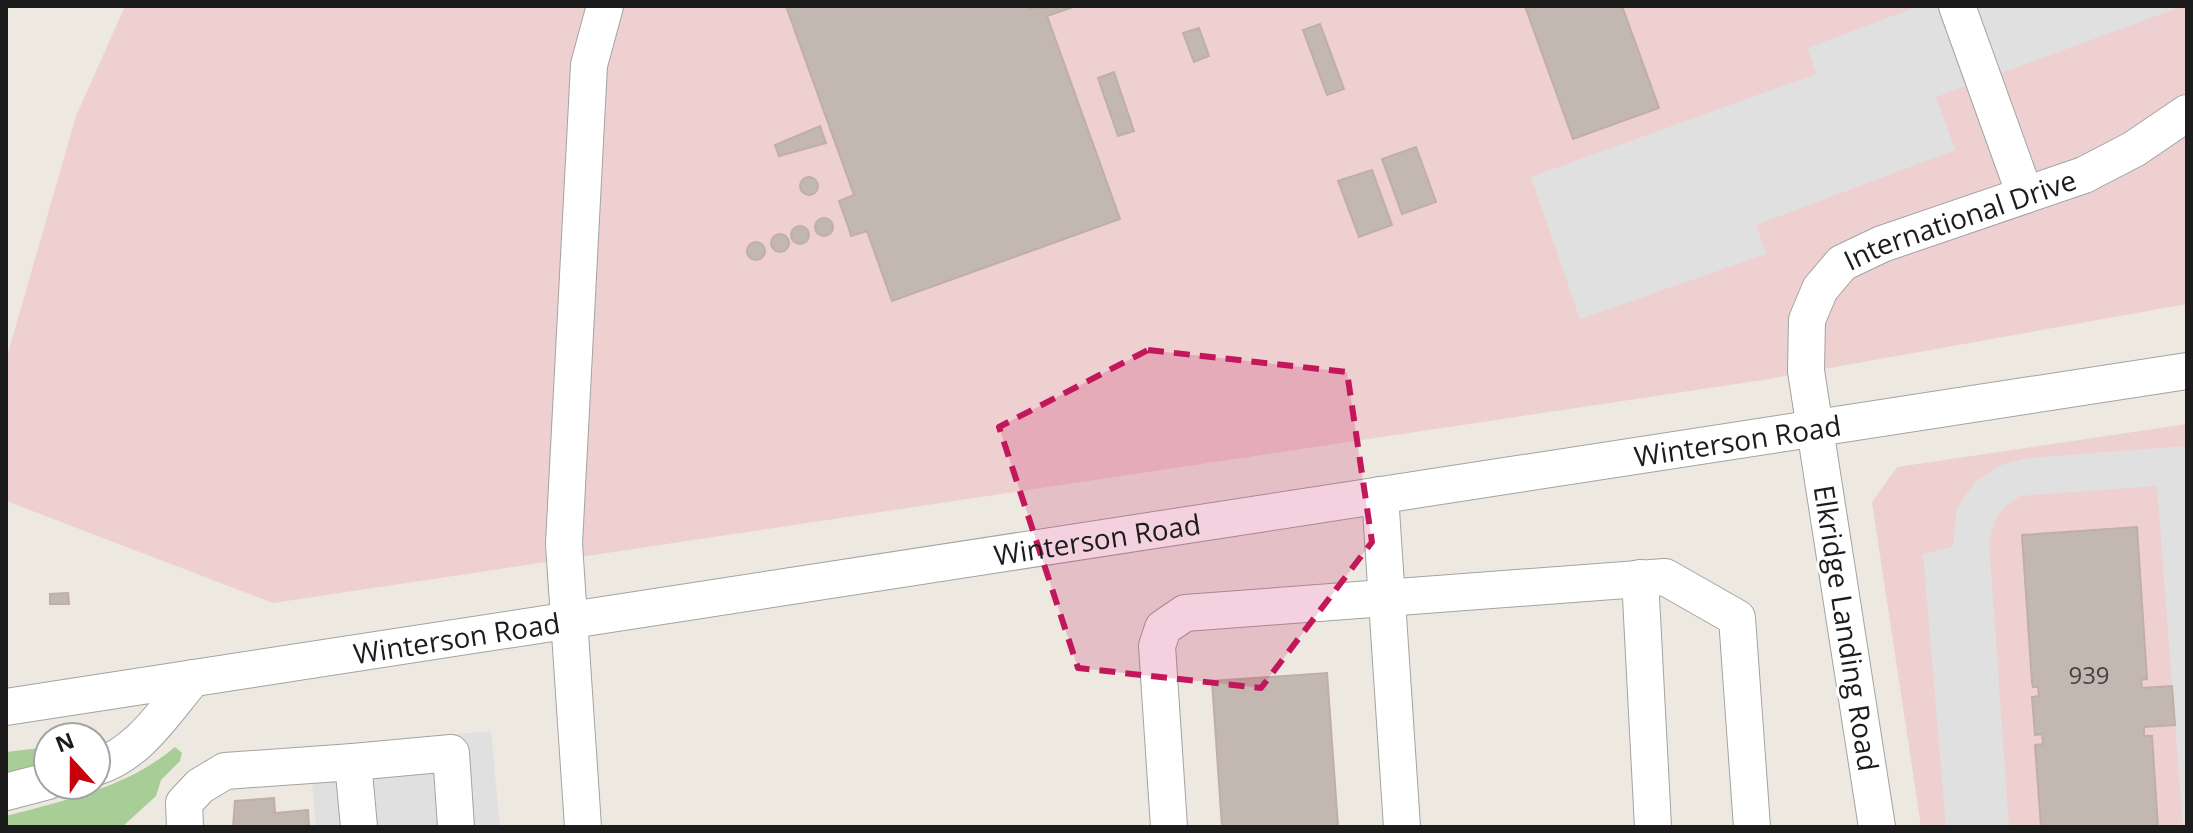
<svg xmlns="http://www.w3.org/2000/svg" width="2193" height="833" viewBox="0 0 2193 833" font-family="'Open Sans',sans-serif">
<style>
.commercial{fill:#efd0d0}
.forest{fill:#a8cd96}
.parking{fill:#e0e0e0}
.building{fill:#c2b8b1;stroke:#bfafa4;stroke-width:2}
.lines{fill:none;stroke-linecap:round;stroke-linejoin:round}
.minor-casing{stroke:#a3a3a3;stroke-width:38}
.minor{stroke:#fff;stroke-width:36}
.marked{fill:#c2185b;fill-opacity:0.2;stroke:#c2185b;stroke-width:6;stroke-dasharray:16 10;stroke-linejoin:round}
.labels{text-anchor:middle;dominant-baseline:central;stroke-width:6;stroke-linejoin:round;paint-order:stroke}
.number-label{font-size:24px;fill:#464341}
.street-label{font-size:28px;fill:#1c1c1c;stroke:#fff}
</style>
<rect width="100%" height="100%" fill="#ede9e1"/>
<!-- commercial -->
<path class="commercial" d="M125 6H2187V304L1763 380 273 603 6 501V360L76 116Z
M2187 424V827H1921L1872 502 1897 467Z"/>
<!-- forest -->
<path class="forest" d="M48 747V769L6 779V752Z
M175 747 182 753 180 761 161 780 156 796 122 827H6V816C66 800 126 788 175 747Z"/>
<!-- parking -->
<path class="parking" d="M1919 6H2183L1936 97 1955 150 1756 225 1766 254 1580 319 1531 177 1816 74 1808 48Z
M2187 446V827H2183L2157 486 2020 496 2004 507 1994 522 1989 543 2009 827H1946L1923 554 1953 547 1957 508 1975 482 1999 466 2027 458Z
M491 731 500 827H316L309 747Z"/>
<!-- building -->
<path class="building" d="M786 6H1027L1028 9 1076 6 1047 16 1120 219 892 301 867 231 851 236 849 229 839 201 854 195Z
M1525 6H1622L1659 108 1573 139Z
M1320 24 1344 89 1327 95 1303 30Z
M1199 28 1209 56 1194 62 1183 33Z
M1114 72 1134 131 1118 136 1098 78Z
M820 126 826 143 779 156 775 145Z
M1416 147 1436 202 1402 214 1382 159Z
M1372 170 1392 225 1359 237 1338 181Z
M800 186a9 9 0 1 1 18 0a9 9 0 1 1-18 0Z
M815 227a9 9 0 1 1 18 0a9 9 0 1 1-18 0Z
M791 235a9 9 0 1 1 18 0a9 9 0 1 1-18 0Z
M771 243a9 9 0 1 1 18 0a9 9 0 1 1-18 0Z
M747 251a9 9 0 1 1 18 0a9 9 0 1 1-18 0Z
M2137 527 2147 679 2141 680 2142 688 2172 686 2175 725 2144 727V736H2152L2158 827H2041L2035 745 2043 744 2042 734 2035 735 2032 697 2039 696 2038 687H2033L2032 682 2022 535Z
M68 593 69 604H50V594Z
M1327 673 1338 826 1222 827 1212 681Z
M274 798 275 813 308 810 309 827H233L235 801Z"/>
<g class="lines">
<defs>
<g id="minor">
<path d="M1957 6 2025 195"/>
<path d="M1380 495 1402 827"/>
<path d="M1640 578 1653 827"/>
<path id="s1" d="M6 707 2187 371"/>
<path d="M353 762 451 753 456 827"/>
<path d="M96 767C139 754 165 711 193 678"/>
<path d="M6 792 48 781"/>
<path d="M185 827 184 803 200 786 225 771 353 762 359 827"/>
<path d="M583 827 564 544 589 65 605 6"/>
<path d="M1169 827 1157 646 1163 628 1185 613 1665 577 1737 618 1752 827"/>
<path id="s2" d="M1877 827 1806 371 1807 320 1820 289 1842 263 1882 244 2084 175 2134 149 2187 113"/>
</g>
</defs>
<!-- minor casing -->
<use href="#minor" class="minor-casing"/>
<!-- minor -->
<use href="#minor" class="minor"/>
</g>
<!-- marked area -->
<path class="marked" d="M1148 350 1347 372 1372 542 1261 688 1078 668 999 427Z"/>
<g class="labels">
<!-- number labels -->
<g class="number-label">
<text x="2089" y="674">939</text>
</g>
<!-- street labels -->
<g class="street-label">
<text stroke="none"><textPath href="#s2" startOffset="706">International Drive</textPath></text>
<text stroke="none"><textPath href="#s1" startOffset="1752">Winterson Road</textPath></text>
<text stroke="none"><textPath href="#s1" startOffset="1104">Winterson Road</textPath></text>
<text transform="translate(1847 628) rotate(81)">Elkridge Landing Road</text>
<text stroke="none"><textPath href="#s1" startOffset="456">Winterson Road</textPath></text>
</g>
</g>
<!-- border -->
<rect width="2193" height="833" fill="none" stroke="#1c1c1c" stroke-width="16"/>
<!-- north arrow -->
<g transform="translate(72 761) rotate(339)"><circle r="38" fill="#ffffff" stroke="#a4a4a4" stroke-width="2"/>
<path d="M0-6L14 30L0 20L-14 30Z" fill="#c70009"/>
<text y="-12" font-size="22" font-weight="bold" text-anchor="middle" fill="#1c1c1c">N</text>
</g>
</svg>
